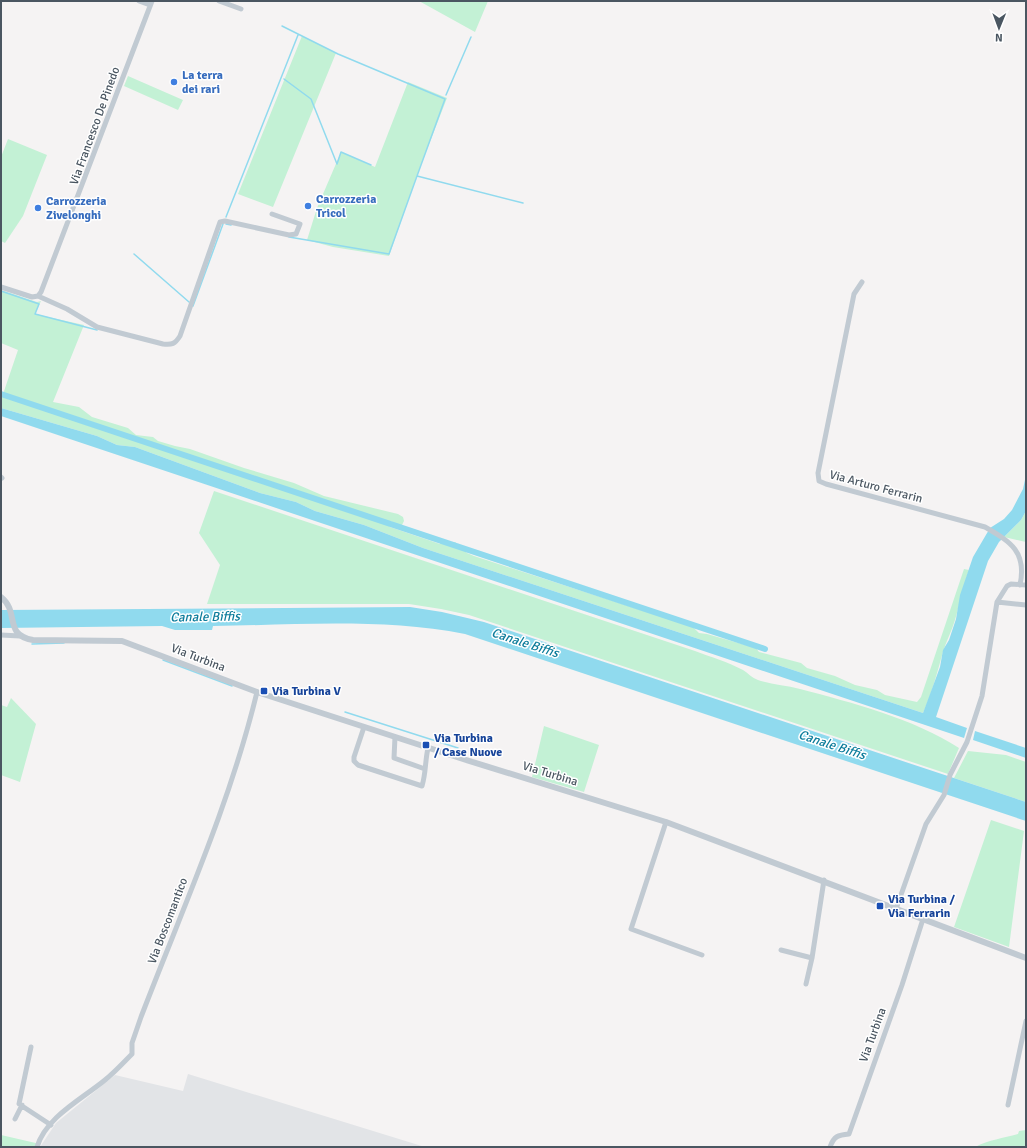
<svg xmlns="http://www.w3.org/2000/svg" width="1027" height="1148" viewBox="0 0 1027 1148" font-family="Signika,sans-serif">
<style>
.airport{fill:#e2e4e7}
.green{fill:#c3f1d5}
.water{fill:#90daee}
.lines{fill:none;stroke-linecap:round;stroke-linejoin:round}
.stream{stroke:#90daee;stroke-width:1.5}
.canal{stroke:#90daee;stroke-width:6}
.minor{stroke:#c1cad2;stroke-width:5}
.tertiary{stroke:#c1cad2;stroke-width:6}
.shop-dot{fill:#3f7fe0;stroke:#fff;stroke-width:1.5}
.transit-dot{fill:#1a4fb4;stroke:#fff;stroke-width:1.5}
.labels{text-anchor:middle;dominant-baseline:central;stroke-width:3;stroke-linejoin:round;paint-order:stroke}
.shop-label{font-size:12px;font-weight:bold;fill:#366cbe;stroke:#fff;text-anchor:start}
.street-label{font-size:12px;fill:#4a5661;stroke:#fff}
.transit-label{font-size:12px;font-weight:bold;fill:#164399;stroke:#fff;text-anchor:start}
.water-label{font-size:13px;font-style:italic;fill:#0c7c9b;stroke:#fff}
</style>
<rect width="100%" height="100%" fill="#f5f3f3"/>
<!-- airport -->
<path class="airport" d="M188 1074 425 1147H40L56 1123 115 1075 183 1091Z"/>
<!-- green -->
<path class="green" d="M419 1H488L475 32Z
M302 36 336 53 273 207 238 194Z
M128 76 183 100 178 110 124 86Z
M408 82 447 98 417 175 389 256 333 247 307 240 317 208 341 152 375 167Z
M8 139 47 155 23 216 5 243 1 241V157Z
M1 290 37 302 41 301 35 314 84 325 53 402 79 407 92 417 128 428 136 435 153 437 158 441 175 446 190 449 244 468 294 483 324 496 398 514 403 517 404 521 402 525H397L391 521 387 523 390 527 440 544V542L447 541 450 544 455 542 467 553 474 556 693 627 699 633 707 634 756 648 759 652 801 663 807 668 835 676 855 685 877 690 885 695 917 702 921 697 964 569 969 570C963 586 960 603 955 620 952 631 946 641 943 652 937 673 932 693 923 713L423 548 364 525 315 511 296 502 260 493 135 447 117 445 97 436 1 408 2 397 18 350 1 343Z
M214 491 695 651C711 657 728 662 743 670 748 673 752 678 758 680 772 685 786 685 800 689 850 702 915 719 959 748L948 774 469 615 441 609 409 604H207L220 565 199 533Z
M1026 511V542L1004 537 1021 520Z
M11 698 36 724 20 782 1 775V705L7 707Z
M544 726 599 745 584 792 532 777Z
M968 751 1006 755 1026 762V802L954 778Z
M991 820 1024 831 1009 947 954 927Z
M1026 1130V1147H975C989 1140 1003 1138 1018 1134L1019 1131Z
M1 1135 40 1144 39 1147H1Z"/>
<!-- water -->
<path class="water" d="M1 408 97 436 117 445 135 447 260 493 296 502 315 511 364 525 423 548 923 713 940 667 943 650 949 640 956 619 960 595 973 557 990 528 1004 519 1012 510 1023 489 1026 475V511L1021 520 999 542 988 561 936 717 967 728 964 738 1 416Z
M410 607 442 612 484 622 1026 802V821L465 634C382 618 297 625 213 626L212 630H175L162 626 1 628V610Z
M975 731 1026 748V758L973 740Z"/>
<g class="lines">
<!-- stream -->
<path class="stream" d="M282 26 338 54 445 99 417 176
M284 79 311 99 337 164
M446 95 471 37
M337 164 341 152 371 165
M226 217 298 35
M226 224 231 225
M289 237 389 254 417 176 523 203
M134 254 189 302
M1 291 39 304 35 314 97 330
M193 306 223 224
M32 644 64 643
M163 660 232 686
M345 712 458 748"/>
<!-- canal -->
<path class="canal" d="M1 394 765 649"/>
<!-- minor -->
<path class="minor" d="M139 1 150 5
M219 1 241 9
M862 282 854 294 818 473 819 481 826 484 985 527C1011 542 1027 552 1020 585
M1 287 32 297 38 296 41 292 152 1
M38 296 67 309 97 327 163 344C172 345 175 344 180 336L220 222 225 221 289 235 296 234 300 224 272 214
M1 477 2 478
M997 602 1026 605
M1 635 20 636
M364 727 354 757V761L358 765 422 786C426 773 425 761 428 748
M395 737 394 758 425 769
M666 822 631 929 702 955
M896 909 926 824 944 795 950 775 967 742 982 696 997 602 1007 586 1011 584 1026 585
M781 950 812 958
M806 984 812 958 824 880
M31 1047 19 1104 51 1125
M1008 1105 1026 1021
M15 1119 22 1105
M37 1147C46 1117 82 1099 105 1080 115 1072 123 1063 132 1054V1043L141 1017C182 910 230 804 257 692
M830 1147C834 1136 838 1135 849 1134L902 985 923 919"/>
<!-- tertiary -->
<path class="tertiary" d="M1 597C20 612 3 635 33 640L122 641 257 692 463 759 666 822 1026 958"/>
</g>
<!-- markers -->
<g class="shop-dot">
<circle cx="174" cy="82" r="4"/>
<circle cx="308" cy="206" r="4"/>
<circle cx="38" cy="208" r="4"/>
</g>
<g class="transit-dot">
<rect x="260" y="687" width="8" height="8" rx="2"/>
<rect x="422" y="741" width="8" height="8" rx="2"/>
<rect x="876" y="902" width="8" height="8" rx="2"/>
</g>
<g class="labels">
<!-- shop labels -->
<g class="shop-label">
<text x="182" y="75">La terra<tspan x="182" dy="14">dei rari</tspan></text>
<text x="316" y="199">Carrozzeria<tspan x="316" dy="14">Tricol</tspan></text>
<text x="46" y="201">Carrozzeria<tspan x="46" dy="14">Zivelonghi</tspan></text>
</g>
<!-- street labels -->
<g class="street-label">
<text transform="translate(95 126) rotate(-70)">Via Francesco De Pinedo</text>
<text transform="translate(876 487) rotate(15)">Via Arturo Ferrarin</text>
<text transform="translate(198 658) rotate(21)">Via Turbina</text>
<text transform="translate(550 774) rotate(17)">Via Turbina</text>
<text transform="translate(168 921) rotate(-69)">Via Boscomantico</text>
<text transform="translate(873 1035) rotate(-70)">Via Turbina</text>
</g>
<!-- transit labels -->
<g class="transit-label">
<text x="272" y="691">Via Turbina V</text>
<text x="434" y="738">Via Turbina<tspan x="434" dy="14">/ Case Nuove</tspan></text>
<text x="888" y="899">Via Turbina /<tspan x="888" dy="14">Via Ferrarin</tspan></text>
</g>
<!-- water labels -->
<g class="water-label">
<text transform="translate(205 617) rotate(-1)">Canale Biffis</text>
<text transform="translate(525 643) rotate(18)">Canale Biffis</text>
<text transform="translate(832 745) rotate(18)">Canale Biffis</text>
</g>
</g>
<!-- border -->
<rect width="1027" height="1148" fill="none" stroke="#4a5661" stroke-width="4"/>
<!-- north arrow -->
<g transform="translate(999 28) rotate(181)" stroke="#ffffff" stroke-width="3" paint-order="stroke">
<path d="M0-3L7 15L0 10L-7 15Z" fill="#4a5661"/>
<text y="-6" font-size="11" font-weight="bold" text-anchor="middle" fill="#4a5661">N</text>
</g>
</svg>
